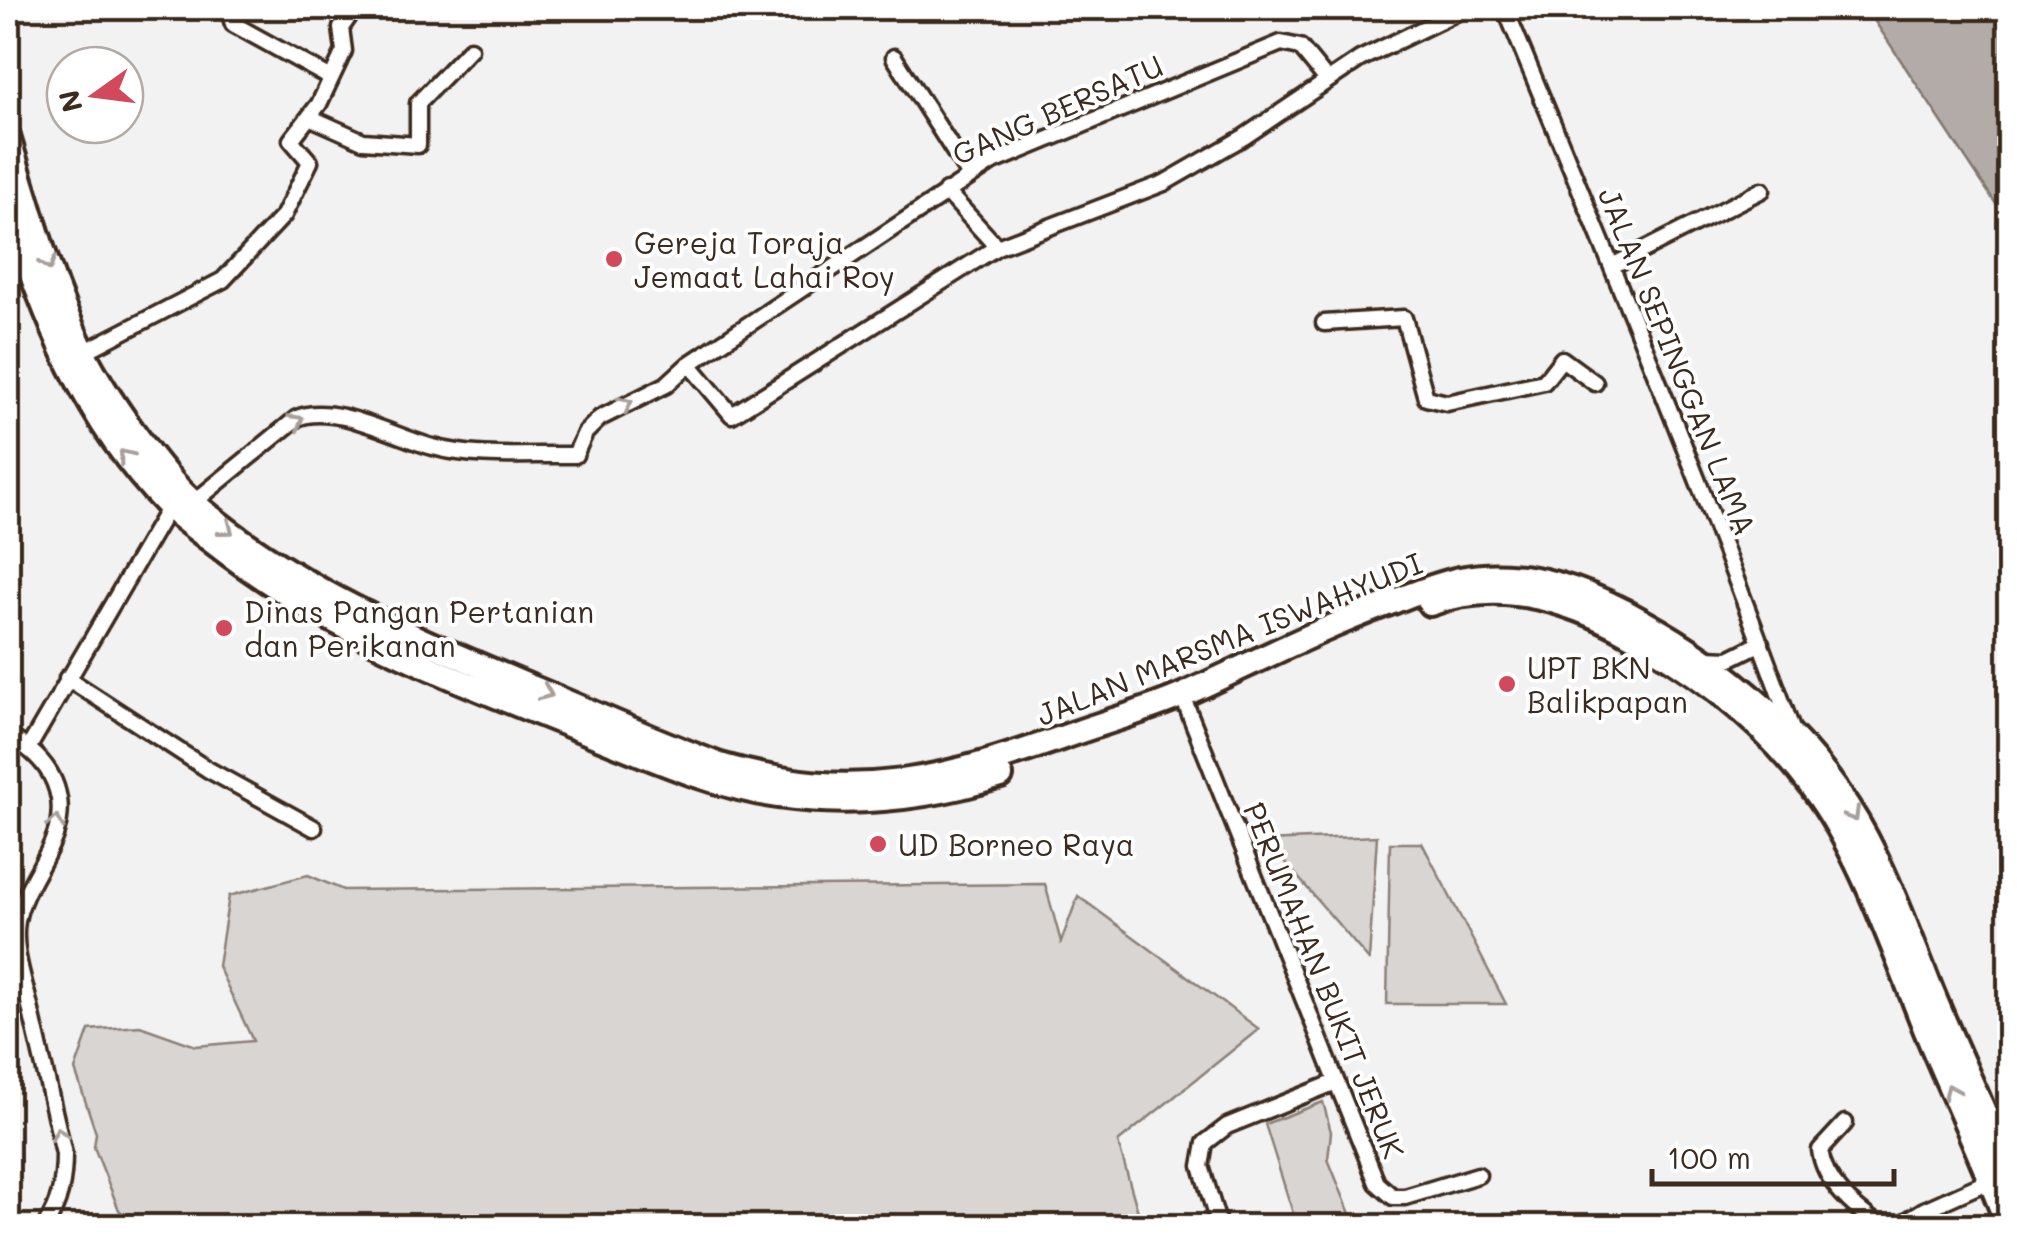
<svg xmlns="http://www.w3.org/2000/svg" width="2017" height="1234" viewBox="0 0 2017 1234" font-family="Mali,sans-serif">
<style>
.green{fill:#d8d5d2;stroke:#8a8078;stroke-width:2.5}
.water{fill:#b2aba7;stroke:#827770;stroke-width:2.5}
.lines{fill:none;stroke-linecap:round;stroke-linejoin:round}
.minor-casing{stroke:#3b2a1e;stroke-width:21}
.trunk-casing{stroke:#3b2a1e;stroke-width:30}
.minor{stroke:#fff;stroke-width:14}
.trunk{stroke:#fff;stroke-width:22}
.oneway{stroke:#a79f9a}
.poi-dot{fill:#d1495b;stroke:#fff;stroke-width:4}
.labels{text-anchor:middle;dominant-baseline:central;stroke-width:8;stroke-linejoin:round;paint-order:stroke}
.street-label{font-size:30px;fill:#3b2a1e;stroke:#fff}
.poi-label{font-size:30px;fill:#3b2a1e;stroke:#fff;text-anchor:start}
</style>
<rect width="100%" height="100%" fill="#f3f2f2"/>
<filter id="ink" filterUnits="userSpaceOnUse"><feTurbulence type="fractalNoise" baseFrequency=".01" numOctaves="2"/><feDisplacementMap in="SourceGraphic" scale="20" xChannelSelector="R" yChannelSelector="G"/><feConvolveMatrix kernelMatrix="1 2 1 2 8 2 1 2 1" color-interpolation-filters="sRGB"/></filter>
<g filter="url(#ink)">
<!-- green -->
<path class="green" d="M1377 836 1369 960 1267 841Z
M1390 843H1422L1506 1004H1387Z
M308 875 343 890 1045 884 1061 942 1078 896 1259 1029 1118 1142 1142 1226H135L119 1210 94 1147 96 1133 75 1070 89 1030 140 1026 196 1046 253 1041 218 966 229 896Z
M1323 1102 1331 1132 1328 1159 1355 1226H1297L1265 1124Z"/>
<!-- water -->
<path class="water" d="M1866 8H2009V225L2004 216Z"/>
<g class="lines">
<defs>
<path id="minor" d="M228 8 233 24 331 78
M1505 8C1604 247 1704 487 1793 732
M894 57 969 175
M309 117 363 141 418 145V103L470 49
M946 191 997 247
M1612 266 1762 190
M1324 323 1404 318 1426 398 1447 403 1544 382 1562 359 1595 383
M84 352 223 280 284 215 310 162 291 140 319 104 344 51 341 28 355 8
M689 364 732 415 997 247 1164 183 1244 137 1360 59 1466 8
M193 503 297 418C333 402 395 437 433 447 477 459 529 454 575 455L585 433 600 418 666 385 689 364 991 163 1281 43 1300 47 1327 80
M1706 658 1729 659 1761 643
M67 678 207 769 314 828
M1182 695 1377 1183 1393 1197H1405L1478 1175
M8 736C33 749 54 768 59 799 66 844 24 879 17 921 12 950 25 983 31 1011 42 1059 53 1106 64 1154 64 1181 60 1203 45 1226
M29 747 169 507
M1845 1123 1820 1150C1824 1183 1855 1208 1880 1226
M1219 1226 1201 1166 1205 1143 1227 1126 1336 1082
M1898 1226 1924 1210 1991 1180"/>
<path id="trunk" d="M8 137C30 209 50 283 83 351 103 392 160 474 194 503 291 587 414 638 531 687 594 713 656 741 720 765 857 805 946 779 1075 733 1112 720 1149 710 1185 694 1253 663 1320 629 1390 603 1413 594 1436 584 1460 579 1524 566 1588 590 1642 621 1729 669 1807 736 1858 823 1888 875 1909 934 1931 990 1956 1051 1985 1111 2010 1173
M8 208C47 319 82 419 167 505 181 519 199 531 214 543 326 631 460 682 591 734 651 758 713 786 777 796 855 807 927 799 1001 776
M1430 604C1494 580 1560 597 1619 628 1698 670 1767 723 1819 797 1863 860 1897 958 1926 1031 1953 1096 1984 1160 2008 1226"/>
</defs>
<!-- minor casing -->
<use href="#minor" class="minor-casing"/>
<!-- trunk casing -->
<use href="#trunk" class="trunk-casing"/>
<!-- minor -->
<use href="#minor" class="minor"/>
<!-- trunk -->
<use href="#trunk" class="trunk"/>
</g>
<!-- one-way arrows -->
<defs><path id="oneway-chevron" d="M-2-3.5L2.5 0L-2 3.5" fill="none" stroke-width="1.6" stroke-linecap="round" stroke-linejoin="round" transform="scale(2.5)"/></defs>
<g class="oneway">
<use href="#oneway-chevron" transform="translate(48 264) rotate(72)"/>
<use href="#oneway-chevron" transform="translate(626 404) rotate(-27)"/>
<use href="#oneway-chevron" transform="translate(297 421) rotate(-30)"/>
<use href="#oneway-chevron" transform="translate(125 456) rotate(-129)"/>
<use href="#oneway-chevron" transform="translate(227 529) rotate(37)"/>
<use href="#oneway-chevron" transform="translate(546 693) rotate(23)"/>
<use href="#oneway-chevron" transform="translate(1853 815) rotate(59)"/>
<use href="#oneway-chevron" transform="translate(56 822) rotate(-80)"/>
<use href="#oneway-chevron" transform="translate(1951 1091) rotate(-113)"/>
<use href="#oneway-chevron" transform="translate(59 1134) rotate(-103)"/>
</g>
</g>
<!-- markers -->
<g class="poi-dot">
<circle cx="614" cy="259" r="10"/>
<circle cx="224" cy="628" r="10"/>
<circle cx="1507" cy="684" r="10"/>
<circle cx="878" cy="844" r="10"/>
</g>
<g class="labels">
<!-- street labels -->
<g class="street-label">
<text transform="translate(1057 109) rotate(-24)">GANG BERSATU</text>
<text transform="translate(1678 361) rotate(68)">JALAN SEPINGGAN LAMA</text>
<text transform="translate(1229 638) rotate(-22)">JALAN MARSMA ISWAHYUDI</text>
<text transform="translate(1325 980) rotate(68)">PERUMAHAN BUKIT JERUK</text>
</g>
<!-- poi labels -->
<g class="poi-label">
<text x="634" y="242">Gereja Toraja<tspan x="634" dy="34">Jemaat Lahai Roy</tspan></text>
<text x="244" y="611">Dinas Pangan Pertanian<tspan x="244" dy="34">dan Perikanan</tspan></text>
<text x="1527" y="667">UPT BKN<tspan x="1527" dy="34">Balikpapan</tspan></text>
<text x="898" y="844">UD Borneo Raya</text>
</g>
</g>
<!-- margin -->
<rect width="2017" height="1234" fill="none" stroke="#fff" stroke-width="40"/>
<rect x="20" y="20" width="1977" height="1194" fill="none" stroke="#3b2a1e" stroke-width="4" filter="url(#ink)"/>
<!-- north arrow -->
<g transform="translate(95 95) rotate(256)"><circle r="48" fill="#ffffff" stroke="#b1aaa5" stroke-width="2.5"/>
<path d="M0-8L18 38L0 25L-18 38Z" fill="#d1495b"/>
<text y="-15" font-size="28" font-weight="bold" text-anchor="middle" fill="#3b2a1e">N</text>
</g>
<!-- scale -->
<path d="M1652 1169v15h242v-15" fill="none" stroke="#3b2a1e" stroke-width="5"/>
<text x="1667" y="1169" font-size="30" fill="#3b2a1e" stroke="#ffffff" stroke-width="8" paint-order="stroke">100 m</text>
</svg>
